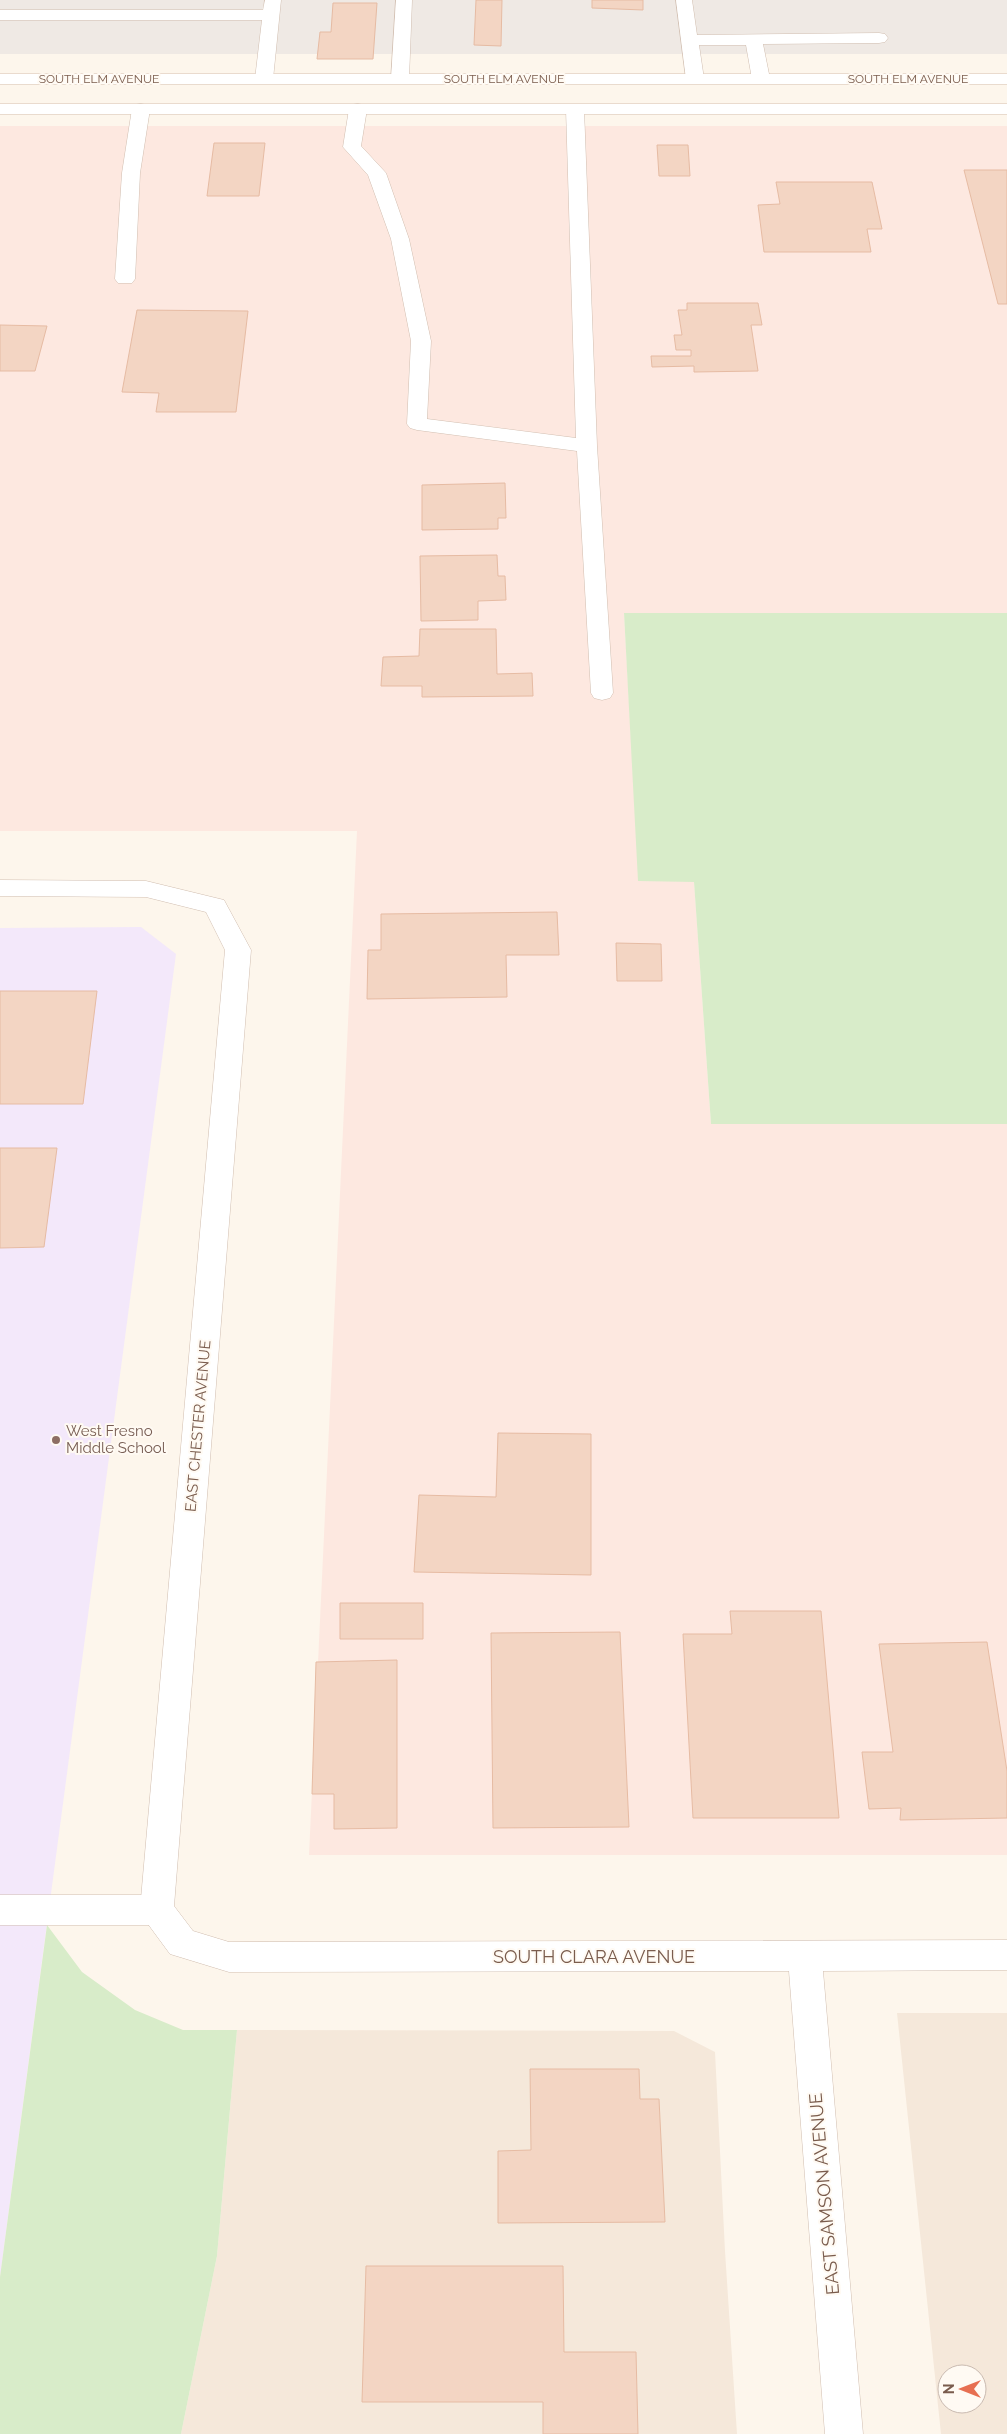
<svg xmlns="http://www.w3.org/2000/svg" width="1007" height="2434" viewBox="0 0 1007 2434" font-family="Raleway,sans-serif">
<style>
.residential{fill:#f5e8da;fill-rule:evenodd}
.commercial{fill:#fde8e0}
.industrial{fill:#efe9e4}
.education{fill:#f3e8fa}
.green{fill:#d8ecc9}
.building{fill:#f3d5c3;stroke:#e6bba3}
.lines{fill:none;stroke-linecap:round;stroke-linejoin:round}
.service-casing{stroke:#d1beb0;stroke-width:1}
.minor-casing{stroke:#d1beb0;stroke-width:1}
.secondary-casing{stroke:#d6c0b0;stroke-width:1}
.service{fill:#fff;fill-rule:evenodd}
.minor{fill:#fff;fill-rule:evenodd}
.secondary{fill:#fff;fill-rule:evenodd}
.education-dot{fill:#8d6e63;stroke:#fffaf3;stroke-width:2}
.labels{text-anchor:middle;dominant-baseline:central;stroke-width:4;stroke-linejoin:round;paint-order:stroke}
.far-street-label{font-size:12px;fill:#7a5c4d;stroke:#fffaf3}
.street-label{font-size:15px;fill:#7a5c4d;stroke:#fffaf3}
.education-label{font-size:15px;fill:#785e54;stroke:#fffaf3;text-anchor:start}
.near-street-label{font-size:18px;fill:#7a5c4d;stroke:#fffaf3}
</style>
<rect width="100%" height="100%" fill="#fdf6ec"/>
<!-- residential -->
<path class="residential" d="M897 2013H1007V2434H941ZM947 2374H977V2404H947Z
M237 2030 674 2031 715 2052 725 2251 737 2434H181L217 2256Z"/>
<!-- commercial -->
<path class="commercial" d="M0 126H1007V613H624L639 881H694L711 1124H1007V1855H309L357 831H0Z"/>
<!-- industrial -->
<path class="industrial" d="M0 0H1007V54H0Z"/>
<!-- education -->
<path class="education" d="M141 927 176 954 0 2277V928Z"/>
<!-- green -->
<path class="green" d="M624 613H1007V1124H711L694 882 638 881Z
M47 1925 82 1972 135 2010 183 2030H237L217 2256 181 2434H0V2277Z"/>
<!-- building -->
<path class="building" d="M476 0H502L501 46 474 45Z
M592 0H643V10L592 8Z
M333 3H377L373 59H317L320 32H331Z
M214 143H265L259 196H207Z
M657 145H688L690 176H659Z
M964 170H1007V304H998Z
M776 182H872L882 229H867L871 252H764L758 205 780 204Z
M687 303H758L762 325H751L758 371 694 372V366L652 367 651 356H691V350H676L674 335H682L678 310H687Z
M137 310 248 311 236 412H156L159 393 122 392Z
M0 325 47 326 35 371H0Z
M505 483 506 518H498V529L422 530V485Z
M497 555 498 576H505L506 600 478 601V620L421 621 420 556Z
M420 629H496L497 674 532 673 533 696 422 697V686H381L383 657 419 656Z
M557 912 559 955H506L507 997 367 999 368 950H381V914Z
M616 943 661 944 662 981H617Z
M0 991H97L83 1104H0Z
M0 1148H57L44 1247 0 1248Z
M498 1433 591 1434V1575L414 1572 419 1495 496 1497Z
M340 1603H423V1639H340Z
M730 1611H821L839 1818H693L683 1634H732Z
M620 1632 629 1827 493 1828 491 1633Z
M987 1642 1007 1771V1818L900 1820 901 1808 869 1809 862 1752H893L879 1644Z
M397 1660V1828L334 1829V1794H312L316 1662Z
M530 2069H639L640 2099H659L665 2222 498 2223V2151L531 2150Z
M366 2266H563L564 2352H636L638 2434H543V2402H362Z"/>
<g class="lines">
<defs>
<path id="service" d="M265 0H281L273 79 270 83H258L255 79 262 20H0V10H263Z
M396 0H412L409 79 406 83H394L391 79Z
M676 0H692L697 35 879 33 885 34 888 38 885 42 879 43 763 44 770 79 767 83H755L752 79 746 45H699L704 79 701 83H689L686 79Z
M141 104 147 105 150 109 140 173 135 279 132 283H118L115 279 122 173 132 109 135 105Z
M358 104 364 105 367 109 361 146 386 173 409 239 431 341 427 419 576 438 566 109 569 105H581L584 109 597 446 613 693 610 698 602 700 594 698 591 693 577 451 417 430 410 428 407 424 411 341 391 239 368 175 343 147 349 109 352 105Z
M0 1895H157L169 1900 174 1910 169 1920 157 1925H0Z"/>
<path id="minor" d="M0 880 146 881 224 900 251 950 174 1906 193 1931 229 1942 1007 1940V1970L823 1971 863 2434H825L789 1971 229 1972 170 1954 145 1920 140 1910 225 950 206 912 146 897 0 896Z"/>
<path id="secondary" d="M0 74H1007V84H0Z
M0 104H1007V114H0Z"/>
</defs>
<!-- service casing -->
<use href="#service" class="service-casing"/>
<!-- minor casing -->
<use href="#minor" class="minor-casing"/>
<!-- secondary casing -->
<use href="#secondary" class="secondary-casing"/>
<!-- service -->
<use href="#service" class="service"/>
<!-- minor -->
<use href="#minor" class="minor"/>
<!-- secondary -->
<use href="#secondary" class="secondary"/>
</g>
<!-- markers -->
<circle class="education-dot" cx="56" cy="1440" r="5"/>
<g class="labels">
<!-- far-street labels -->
<g class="far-street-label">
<text x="99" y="79">SOUTH ELM AVENUE</text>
<text x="504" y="79">SOUTH ELM AVENUE</text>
<text x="908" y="79">SOUTH ELM AVENUE</text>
</g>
<!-- street labels -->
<g class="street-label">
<text transform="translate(198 1426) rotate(-85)">EAST CHESTER AVENUE</text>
</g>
<!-- education labels -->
<g class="education-label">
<text x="66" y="1431">West Fresno<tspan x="66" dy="17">Middle School</tspan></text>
</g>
<!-- near-street labels -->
<g class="near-street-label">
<text x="594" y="1956">SOUTH CLARA AVENUE</text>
<text transform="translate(824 2194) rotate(-95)">EAST SAMSON AVENUE</text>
</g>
</g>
<!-- north arrow -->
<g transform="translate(962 2389) rotate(270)"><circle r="24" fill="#fffaf3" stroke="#cabbb1"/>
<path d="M0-4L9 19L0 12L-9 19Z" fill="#e76f51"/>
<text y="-8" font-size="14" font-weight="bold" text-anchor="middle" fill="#7a5c4d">N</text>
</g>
</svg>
